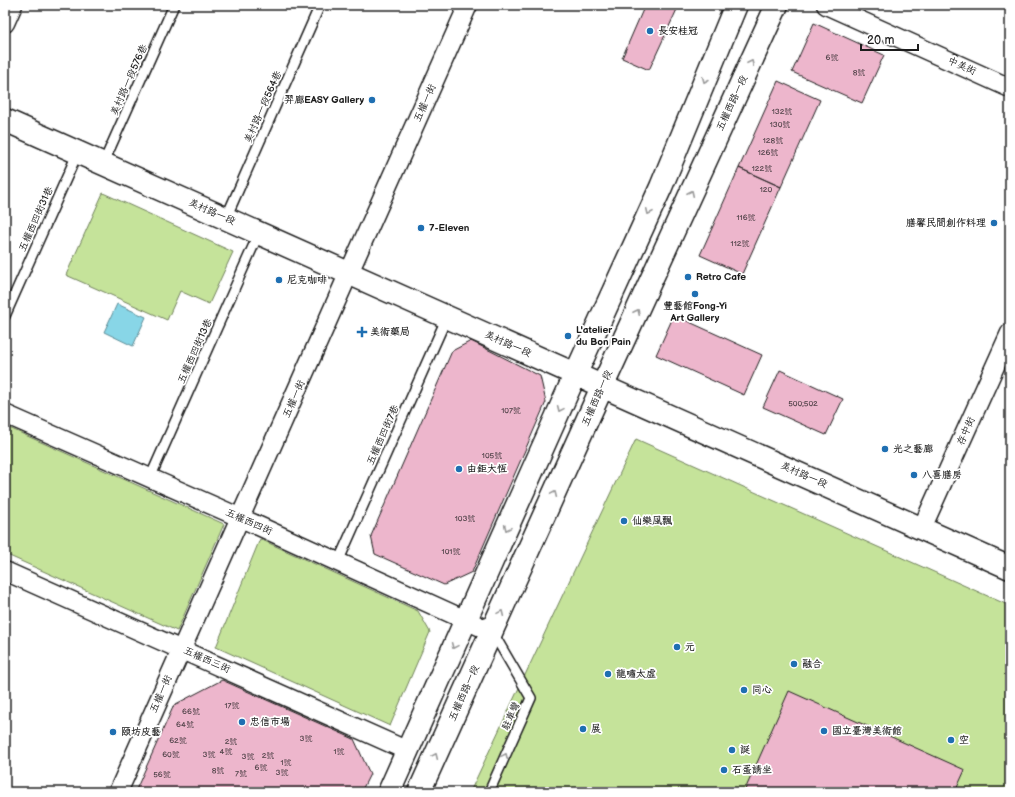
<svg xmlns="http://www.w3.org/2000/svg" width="1015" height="797" viewBox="0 0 1015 797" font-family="'Balsamiq Sans','LXGW WenKai TC',sans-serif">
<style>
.green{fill:#c5e39a;stroke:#70805b}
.water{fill:#88d6e7;stroke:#5d8c96}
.building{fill:#edb6cc;stroke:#1c1c1c}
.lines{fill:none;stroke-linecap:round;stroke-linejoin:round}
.lane-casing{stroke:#1c1c1c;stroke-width:12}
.street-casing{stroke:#1c1c1c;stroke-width:21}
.secondary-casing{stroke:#1c1c1c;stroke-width:25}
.lane{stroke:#fff;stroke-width:9}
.street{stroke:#fff;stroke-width:18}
.secondary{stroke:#fff;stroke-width:22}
.oneway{stroke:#999}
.poi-dot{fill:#1f6fb2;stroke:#fff;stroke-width:1.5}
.labels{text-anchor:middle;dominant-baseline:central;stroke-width:3.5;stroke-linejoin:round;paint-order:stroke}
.number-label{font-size:8px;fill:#504248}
.poi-label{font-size:10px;font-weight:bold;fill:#1c1c1c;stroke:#fff;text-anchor:start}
.street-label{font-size:10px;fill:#1c1c1c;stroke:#fff}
</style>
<rect width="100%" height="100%" fill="#fff"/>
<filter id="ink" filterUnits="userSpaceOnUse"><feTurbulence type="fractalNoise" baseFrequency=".025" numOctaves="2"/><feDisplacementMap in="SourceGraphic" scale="8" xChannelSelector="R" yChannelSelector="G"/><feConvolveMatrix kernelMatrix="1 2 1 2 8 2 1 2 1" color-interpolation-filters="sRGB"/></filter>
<g filter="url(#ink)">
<!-- green -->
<path class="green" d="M103 193 233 252 209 304 180 291 167 320 66 275Z
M5 426 224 524 177 631 5 554Z
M636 439 1010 606V792H470Z
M260 539 418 611 430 632 390 726 216 647Z"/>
<!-- water -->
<path class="water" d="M117 304 146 317 133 346 104 332Z"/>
<!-- building -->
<path class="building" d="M645 5H679L649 70 622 58Z
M814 23 884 55 862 103 792 72Z
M778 81 820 100 781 187 739 168Z
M739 168 781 187 742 274 700 255Z
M674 315 762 355 744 395 656 355Z
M471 341 540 376 546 402 472 572 444 585 375 554 371 536 452 351Z
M780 370 843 399 826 435 763 407Z
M222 680 354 739 370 774 361 792H135L174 705Z
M789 691 965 770 955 792H744Z"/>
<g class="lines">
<defs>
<path id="lane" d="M103 164 174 5
M226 218 320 5
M5 316 78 152
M150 478 259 233
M338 562 447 317
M489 792 531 698 493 633"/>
<path id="street" d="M826 5 1010 88
M5 23 13 5
M5 414 241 518 492 632
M922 528 1010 333
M5 571 408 751
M118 792 468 5"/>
<path id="secondary" d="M5 120 1010 568
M389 792 576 373 661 187 736 5
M419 792 603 385 777 5"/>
</defs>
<!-- lane casing -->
<use href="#lane" class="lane-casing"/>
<!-- street casing -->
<use href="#street" class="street-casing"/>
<!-- secondary casing -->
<use href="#secondary" class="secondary-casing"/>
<!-- lane -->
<use href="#lane" class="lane"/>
<!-- street -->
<use href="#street" class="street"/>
<!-- secondary -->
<use href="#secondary" class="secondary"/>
</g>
<!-- one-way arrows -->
<defs><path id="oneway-chevron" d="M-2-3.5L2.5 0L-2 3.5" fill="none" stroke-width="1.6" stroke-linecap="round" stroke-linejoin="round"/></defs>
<g class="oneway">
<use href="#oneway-chevron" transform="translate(751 63) rotate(-65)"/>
<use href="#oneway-chevron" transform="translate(705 80) rotate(113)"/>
<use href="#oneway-chevron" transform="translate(691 193) rotate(-65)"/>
<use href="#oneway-chevron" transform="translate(649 212) rotate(115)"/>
<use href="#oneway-chevron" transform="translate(637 312) rotate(-65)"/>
<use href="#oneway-chevron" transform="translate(560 409) rotate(114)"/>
<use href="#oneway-chevron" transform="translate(554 494) rotate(-66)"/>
<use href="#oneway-chevron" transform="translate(507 528) rotate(114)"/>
<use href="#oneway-chevron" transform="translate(501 613) rotate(-66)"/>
<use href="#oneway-chevron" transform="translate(454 646) rotate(114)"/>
<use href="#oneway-chevron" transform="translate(435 756) rotate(-66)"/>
<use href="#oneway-chevron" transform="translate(505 756) rotate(-66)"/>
</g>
</g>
<!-- markers -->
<g class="poi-dot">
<circle cx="650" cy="31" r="4"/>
<circle cx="372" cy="100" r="4"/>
<circle cx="994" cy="223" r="4"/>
<circle cx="421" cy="228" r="4"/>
<circle cx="688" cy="277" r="4"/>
<circle cx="279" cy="280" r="4"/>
<circle cx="695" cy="294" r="4"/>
<path d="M360 326h4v4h4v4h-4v4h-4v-4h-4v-4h4z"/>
<circle cx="568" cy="336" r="4"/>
<circle cx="885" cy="449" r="4"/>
<circle cx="459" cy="469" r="4"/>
<circle cx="914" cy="475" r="4"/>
<circle cx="624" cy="521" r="4"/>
<circle cx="677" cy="647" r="4"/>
<circle cx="794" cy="664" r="4"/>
<circle cx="608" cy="674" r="4"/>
<circle cx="744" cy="690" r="4"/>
<circle cx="242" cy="722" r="4"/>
<circle cx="583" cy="729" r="4"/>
<circle cx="824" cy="731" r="4"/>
<circle cx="113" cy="732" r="4"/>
<circle cx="951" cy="740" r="4"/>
<circle cx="732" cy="750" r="4"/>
<circle cx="724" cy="770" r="4"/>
</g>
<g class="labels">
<!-- number labels -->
<g class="number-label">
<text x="832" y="57">6號</text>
<text x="859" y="72">8號</text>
<text x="782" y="111">132號</text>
<text x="780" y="124">130號</text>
<text x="773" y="140">128號</text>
<text x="768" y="152">126號</text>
<text x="762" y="168">122號</text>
<text x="766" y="189">120</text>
<text x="746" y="217">116號</text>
<text x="740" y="243">112號</text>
<text x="803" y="403">500;502</text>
<text x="511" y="410">107號</text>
<text x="492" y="455">105號</text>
<text x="465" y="518">103號</text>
<text x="451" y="551">101號</text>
<text x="232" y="705">17號</text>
<text x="191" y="711">66號</text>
<text x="185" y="724">64號</text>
<text x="306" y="738">3號</text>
<text x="178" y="740">62號</text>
<text x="231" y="741">2號</text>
<text x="226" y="751">4號</text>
<text x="339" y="751">1號</text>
<text x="171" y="754">60號</text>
<text x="209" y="754">3號</text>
<text x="268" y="755">2號</text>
<text x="248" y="756">3號</text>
<text x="286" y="762">1號</text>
<text x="261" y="767">6號</text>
<text x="218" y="770">8號</text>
<text x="282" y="772">3號</text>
<text x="241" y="773">7號</text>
<text x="162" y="774">56號</text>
</g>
<!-- poi labels -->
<g class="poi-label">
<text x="658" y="31">長安桂冠</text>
<text x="364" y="100" text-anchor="end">羿廊EASY Gallery</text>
<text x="986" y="223" text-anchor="end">膳馨民間創作料理</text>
<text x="429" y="228">7-Eleven</text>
<text x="696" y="277">Retro Cafe</text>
<text x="287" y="280">尼克咖啡</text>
<text x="695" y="306" text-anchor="middle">豐藝館Fong-Yi<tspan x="695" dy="12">Art Gallery</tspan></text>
<text x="576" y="330">L'atelier<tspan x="576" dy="12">du Bon Pain</tspan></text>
<text x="370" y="332">美術藥局</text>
<text x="893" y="449">光之藝廊</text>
<text x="467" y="469">由鉅大恆</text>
<text x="922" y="475">八喜膳房</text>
<text x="632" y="521">仙樂風飄</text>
<text x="685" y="647">元</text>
<text x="802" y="664">融合</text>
<text x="616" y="674">龍嘯太虛</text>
<text x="752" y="690">同心</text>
<text x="250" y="722">忠信市場</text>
<text x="591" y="729">展</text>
<text x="832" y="731">國立臺灣美術館</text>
<text x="121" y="732">頤坊皮藝</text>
<text x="959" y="740">空</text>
<text x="740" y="750">誕</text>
<text x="732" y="770">石蛋請坐</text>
</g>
<!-- street labels -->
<g class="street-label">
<text transform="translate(962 66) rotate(24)">中美街</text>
<text transform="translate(129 80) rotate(-66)">美村路一段576巷</text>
<text transform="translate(425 103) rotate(-66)">五權一街</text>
<text transform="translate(732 103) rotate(-65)">五權西路一段</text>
<text transform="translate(263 107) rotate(-66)">美村路一段564巷</text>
<text transform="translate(212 212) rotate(24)">美村路一段</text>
<text transform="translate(36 219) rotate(-66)">五權西四街31巷</text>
<text transform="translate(508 344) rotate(24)">美村路一段</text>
<text transform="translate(195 351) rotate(-66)">五權西四街13巷</text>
<text transform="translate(597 398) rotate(-66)">五權西路一段</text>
<text transform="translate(294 399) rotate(-66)">五權一街</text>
<text transform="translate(966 431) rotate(-66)">存中街</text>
<text transform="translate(383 435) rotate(-66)">五權西四街7巷</text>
<text transform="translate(804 475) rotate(24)">美村路一段</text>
<text transform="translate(249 522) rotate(24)">五權西四街</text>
<text transform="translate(207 660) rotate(24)">五權西三街</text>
<text transform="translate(464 693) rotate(-66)">五權西路一段</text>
<text transform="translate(161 694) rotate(-66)">五權一街</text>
<text transform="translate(511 716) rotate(-66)">駐車彎</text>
</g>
</g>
<!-- margin -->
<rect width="1015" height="797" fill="none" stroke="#fff" stroke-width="20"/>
<rect x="10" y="10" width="995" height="777" fill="none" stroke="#1c1c1c" stroke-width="1.5" filter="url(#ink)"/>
<!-- scale -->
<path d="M861 44v6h57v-6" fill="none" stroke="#1c1c1c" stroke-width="2"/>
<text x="867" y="44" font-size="12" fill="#1c1c1c" stroke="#ffffff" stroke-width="3" paint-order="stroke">20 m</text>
</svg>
